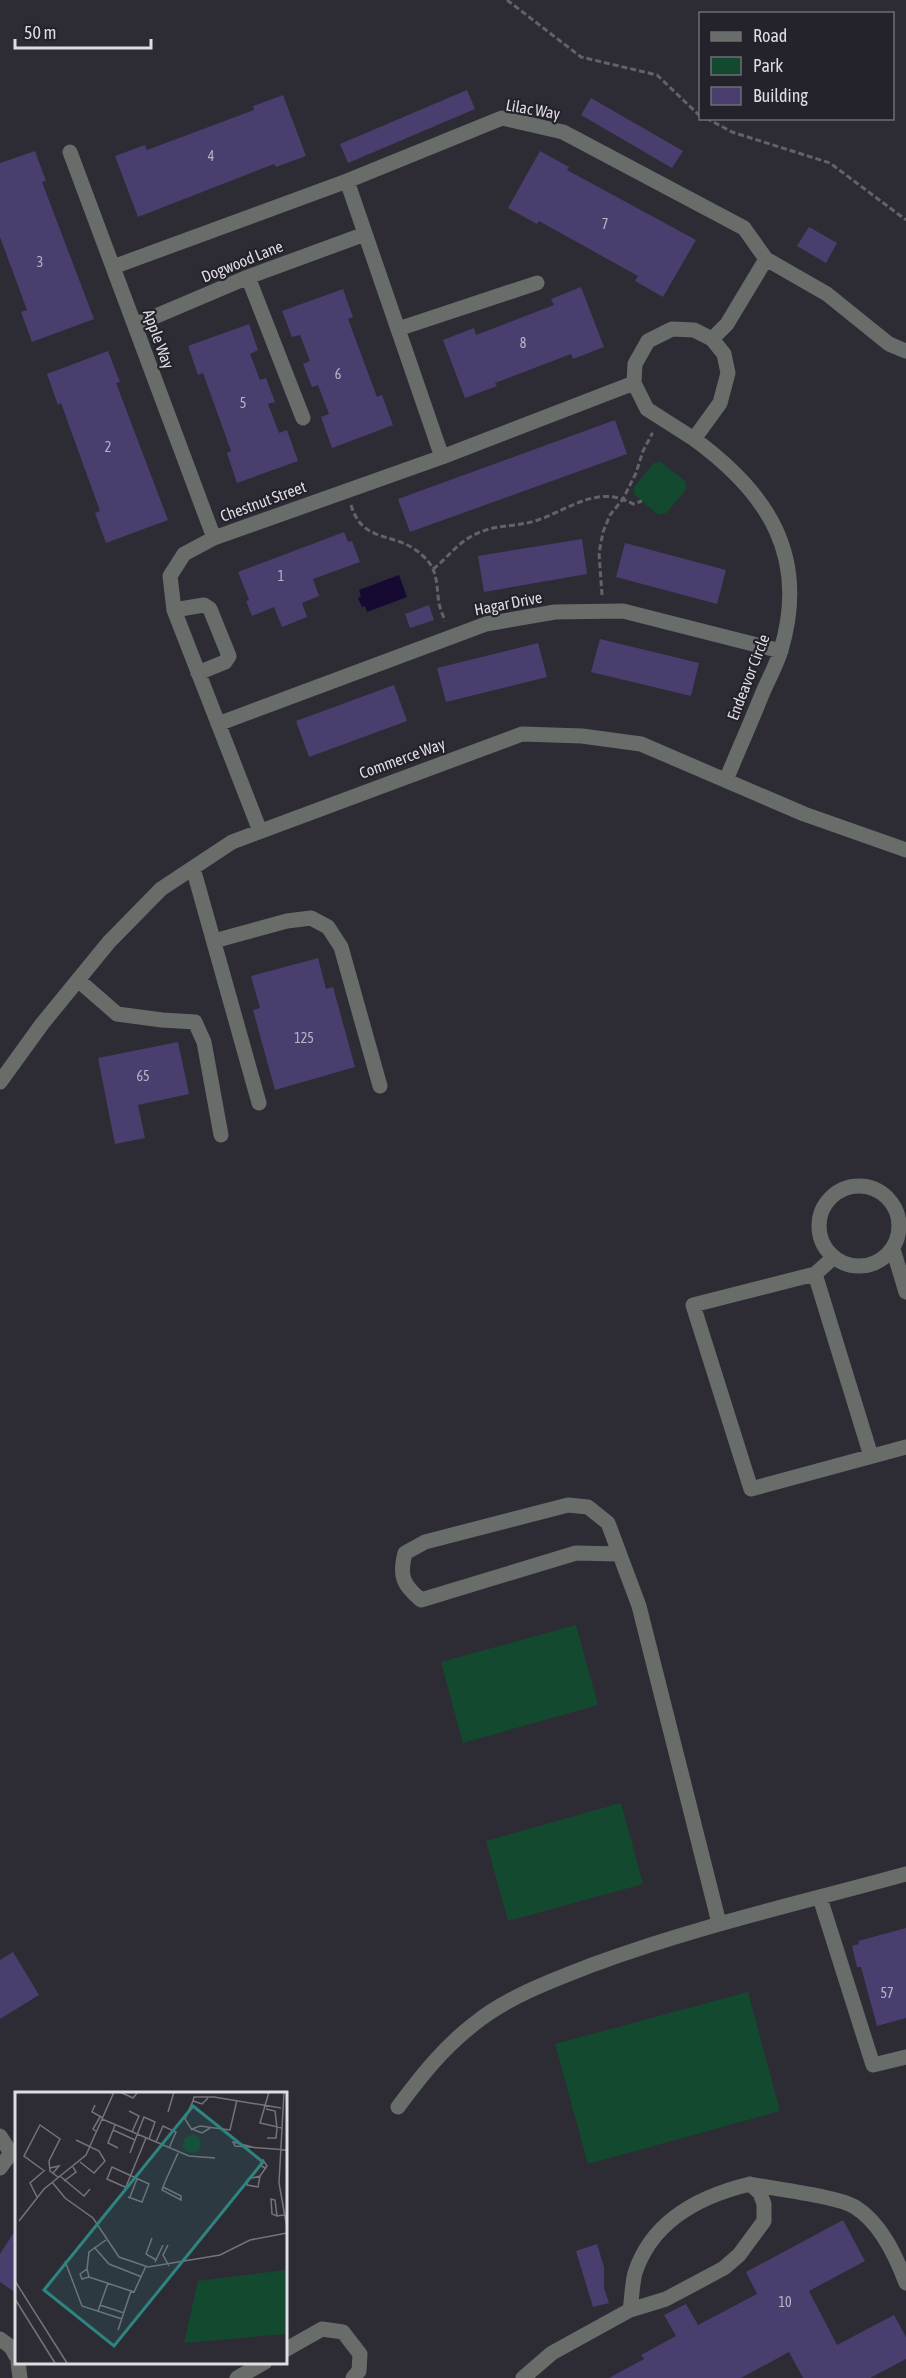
<svg xmlns="http://www.w3.org/2000/svg" width="906" height="2378" viewBox="0 0 906 2378" font-family="'Asap Condensed',sans-serif">
<style>
.green{fill:#13492e}
.water{fill:#160932}
.building{fill:#493e6d}
.lines{fill:none;stroke-linecap:round;stroke-linejoin:round}
.path{stroke:#63626a;stroke-width:3;stroke-dasharray:6 3;stroke-linecap:butt}
.minor{stroke:#686d6a;stroke-width:15}
.labels{text-anchor:middle;dominant-baseline:central;stroke-width:4.5;stroke-linejoin:round;paint-order:stroke}
.number-label{font-size:14px;fill:#b9b5c6}
.street-label{font-size:16px;fill:#dedde3;stroke:#24222b}
.inset-road{fill:none;stroke:#74737b;stroke-width:1.5}
.view{fill:#2e8580;fill-opacity:0.15;stroke:#2e8580;stroke-width:3}
.inset-edge{fill:none;stroke:#dedde3;stroke-width:3}
</style>
<rect width="100%" height="100%" fill="#2d2c35"/>
<!-- green -->
<path class="green" d="M661 462 686 482V490L666 513 658 515 634 494V487L654 463Z
M576 1625 598 1705 463 1743 441 1662Z
M621 1803 643 1884 508 1921 486 1841Z
M748 1992 780 2111 588 2164 555 2044Z"/>
<!-- water -->
<path class="water" d="M399 575 407 597 367 612 365 606 362 607 358 598 361 596 359 590Z"/>
<!-- building -->
<path class="building" d="M467 90 475 109 348 163 340 144Z
M283 95 306 156 276 167 274 164 138 217 115 156 145 145 147 150 254 110 253 106Z
M591 98 683 151 672 168 581 115Z
M35 151 46 181 42 182 94 319 32 342 21 312 27 310 0 237V163Z
M540 151 569 167 567 170 696 240 663 297 635 281 638 276 539 221 537 224 508 208Z
M809 227 837 243 826 263 797 246Z
M581 287 604 347 573 359 571 354 495 383 497 386 465 398 443 340 474 328 476 335 554 305 551 299Z
M343 289 353 317 348 319 377 397 382 395 393 425 332 448 321 417 329 414 318 385 312 387 303 364 310 361 300 335 292 337 282 311Z
M249 324 258 350 250 354 260 380 266 378 275 402 268 404 279 433 287 430 298 461 237 483 227 453 231 451 203 373 198 375 188 346Z
M108 351 120 382 116 383 168 520 106 543 95 513 100 511 61 403 58 405 47 374Z
M615 420 627 454 410 532 398 499Z
M344 532 348 542 352 541 360 562 313 579 319 596 302 603 307 617 282 627 274 607 252 616 246 601 249 600 238 572Z
M582 539 587 574 484 592 478 556Z
M625 543 726 570 717 604 616 577Z
M429 605 434 620 410 628 405 614Z
M600 639 699 663 691 696 591 672Z
M538 643 547 677 446 702 437 668Z
M394 685 407 721 309 757 296 721Z
M318 958 326 989 333 987 355 1067 275 1090 253 1010 260 1008 251 976Z
M178 1042 189 1094 138 1105 145 1138 115 1144 98 1058Z
M906 1928V2018L877 2026 861 1967H857L852 1946 859 1944 858 1941Z
M13 1952 39 1995 0 2019V1960Z
M843 2220 865 2261 809 2291 837 2345 894 2315 906 2337V2359L870 2378H803L789 2352 741 2378H609L644 2359 641 2355 676 2336 664 2315 686 2304 698 2325 757 2294 746 2272Z
M16 2229V2293L0 2282V2254Z
M597 2244 604 2267V2288L609 2303 593 2307 576 2251Z"/>
<g class="lines">
<!-- path -->
<path class="path" d="M507 0 581 57 657 75 700 116
M706 118 732 132 830 163 906 220
M351 505C363 546 397 530 423 556 439 570 436 586 439 603 440 609 443 615 445 621
M433 569C444 561 453 549 464 541 491 522 510 529 538 520 570 509 598 484 633 504L642 501
M602 595 599 553 603 532 610 515 623 499 636 473 643 451 652 434 651 433"/>
<!-- minor -->
<path class="minor" d="M70 152 214 538
M347 181 442 457
M113 267 347 181 502 118 563 132 744 228 766 259 827 294 889 344 906 351
M248 277 303 418
M135 325 248 277 365 234
M398 329 537 283
M712 339 727 324 766 259
M694 439 647 409 634 383 635 364 648 341 672 329 694 330 712 339 724 354 728 373 720 403 694 439C768 493 809 556 781 650 777 664 769 678 763 692 751 722 738 751 726 780
M174 610 204 605 210 609 229 656 225 662 198 673
M218 724 486 624 555 612 623 611 781 651
M260 831 174 610 170 576 184 554 214 538 442 457 634 383
M193 868 259 1103
M214 941 287 921 311 918 328 927 341 947 380 1086
M78 980 117 1014 162 1020 195 1022 204 1042 221 1135
M0 1082 42 1024 109 942 161 889 232 842 522 734 582 736 641 744 804 814 906 850
M819 1226a40 40 0 1 1 80 0a40 40 0 1 1-80 0Z
M893 1249 906 1292
M834 1257 815 1274 693 1305 751 1489 906 1447
M815 1274 871 1456
M619 1554 576 1553 421 1600C403 1585 399 1576 405 1553L425 1542 568 1505 588 1507 608 1523 639 1606 719 1923
M820 1898 873 2065 906 2057
M398 2107C421 2076 443 2048 474 2024 507 1997 553 1980 592 1965 694 1927 801 1903 906 1874
M0 2136 11 2153 0 2168
M750 2184C774 2189 837 2196 855 2207 881 2223 896 2256 906 2283
M0 2339 11 2347 16 2356
M285 2350 322 2329 343 2332 360 2354 359 2371 353 2378
M18 2362 20 2378
M237 2378 265 2362
M523 2378 552 2353 630 2310 666 2299 724 2268 739 2255 764 2221V2204L760 2193 750 2184C700 2196 652 2220 635 2273 632 2284 632 2298 630 2310"/>
</g>
<g class="labels">
<!-- number labels -->
<g class="number-label">
<text x="211" y="156">4</text>
<text x="605" y="224">7</text>
<text x="40" y="262">3</text>
<text x="523" y="343">8</text>
<text x="338" y="374">6</text>
<text x="243" y="403">5</text>
<text x="108" y="447">2</text>
<text x="281" y="576">1</text>
<text x="304" y="1038">125</text>
<text x="143" y="1076">65</text>
<text x="887" y="1993">57</text>
<text x="785" y="2302">10</text>
</g>
<!-- street labels -->
<g class="street-label">
<text transform="translate(533 109) rotate(10)">Lilac Way</text>
<text transform="translate(242 261) rotate(-22)">Dogwood Lane</text>
<text transform="translate(159 339) rotate(70)">Apple Way</text>
<text transform="translate(263 501) rotate(-20)">Chestnut Street</text>
<text transform="translate(508 603) rotate(-11)">Hagar Drive</text>
<text transform="translate(748 677) rotate(-69)">Endeavor Circle</text>
<text transform="translate(402 758) rotate(-20)">Commerce Way</text>
</g>
</g>
<!-- overview -->
<g transform="translate(15 2092)">
<rect width="272" height="272" fill="#2d2c35"/>
<path d="M168 52a9 9 0 1 1 18 0a9 9 0 1 1-18 0ZM271 178V242L169 251 183 189Z" fill="#13492e"/>
<path class="inset-road" d="M105 0 118 6 123 0M254 0 245 31 267 36M269 0 264 91 272 136M193 6 187 12 178 9 179 5H199L266 16M80 13 77 20 88 26M251 17 260 19 262 36 261 46H252M114 19 124 24 117 40M153 20 159 0M87 27 174 64 200 66M100 33 93 51 103 56M195 36 187 41 177 37 185 34 215 38 222 8M98 38 120 48M177 38 170 27 178 9M82 40 78 37 85 25M61 48 84 59 90 69 79 81 65 70M141 50 148 34 161 40 154 56M241 56 218 50 220 54 272 58M115 61 129 25 140 30 134 47M35 76 44 74 38 81M28 78 9 64 25 33 45 47 34 69 35 79 43 85M45 84 69 104 75 97M245 84 243 95 232 93 233 87 245 84 252 74 248 68 245 73 250 76M49 89 61 80 58 75M37 90 50 106 78 126 104 165 133 175 205 163 235 148 272 141M110 95 92 87 97 75 134 92 127 110 113 105M148 95 166 104V108L147 98 148 95 150 90 163 61M108 102 131 46M22 105 15 91 30 78M115 105 122 87M262 124 260 108 256 107 257 122 262 124 269 123M4 129 29 97 71 63 99 0M137 146 131 162 141 168M153 153 148 163 154 174M79 155 94 172 127 185M50 169 67 214 107 227M140 170 148 153M72 177 74 185 67 187 65 182 72 177 74 160 91 148M74 185 119 200 131 174M0 189 52 271M0 207 40 271M85 213 109 221M83 219 93 191M103 238 116 199"/>
<path class="view" d="M178 14 248 70 99 254 29 198Z"/>
<rect width="272" height="272" class="inset-edge"/>
</g>
<!-- legend -->
<rect x="699" y="12" width="195" height="108" fill="#24222b" stroke="#6e6d75" stroke-width="1.5"/>
<rect x="711" y="32" width="30" height="9" fill="#686d6a" stroke="#6e6d75" stroke-width="1.5"/>
<text x="753" y="42" font-size="18" fill="#dedde3">Road</text>
<rect x="711" y="57" width="30" height="18" fill="#13492e" stroke="#6e6d75" stroke-width="1.5"/>
<text x="753" y="72" font-size="18" fill="#dedde3">Park</text>
<rect x="711" y="87" width="30" height="18" fill="#493e6d" stroke="#6e6d75" stroke-width="1.5"/>
<text x="753" y="102" font-size="18" fill="#dedde3">Building</text>
<!-- scale -->
<path d="M15 39v9h136v-9" fill="none" stroke="#dedde3" stroke-width="3"/>
<text x="24" y="39" font-size="18" fill="#dedde3" stroke="#24222b" stroke-width="4.5" paint-order="stroke">50 m</text>
</svg>
